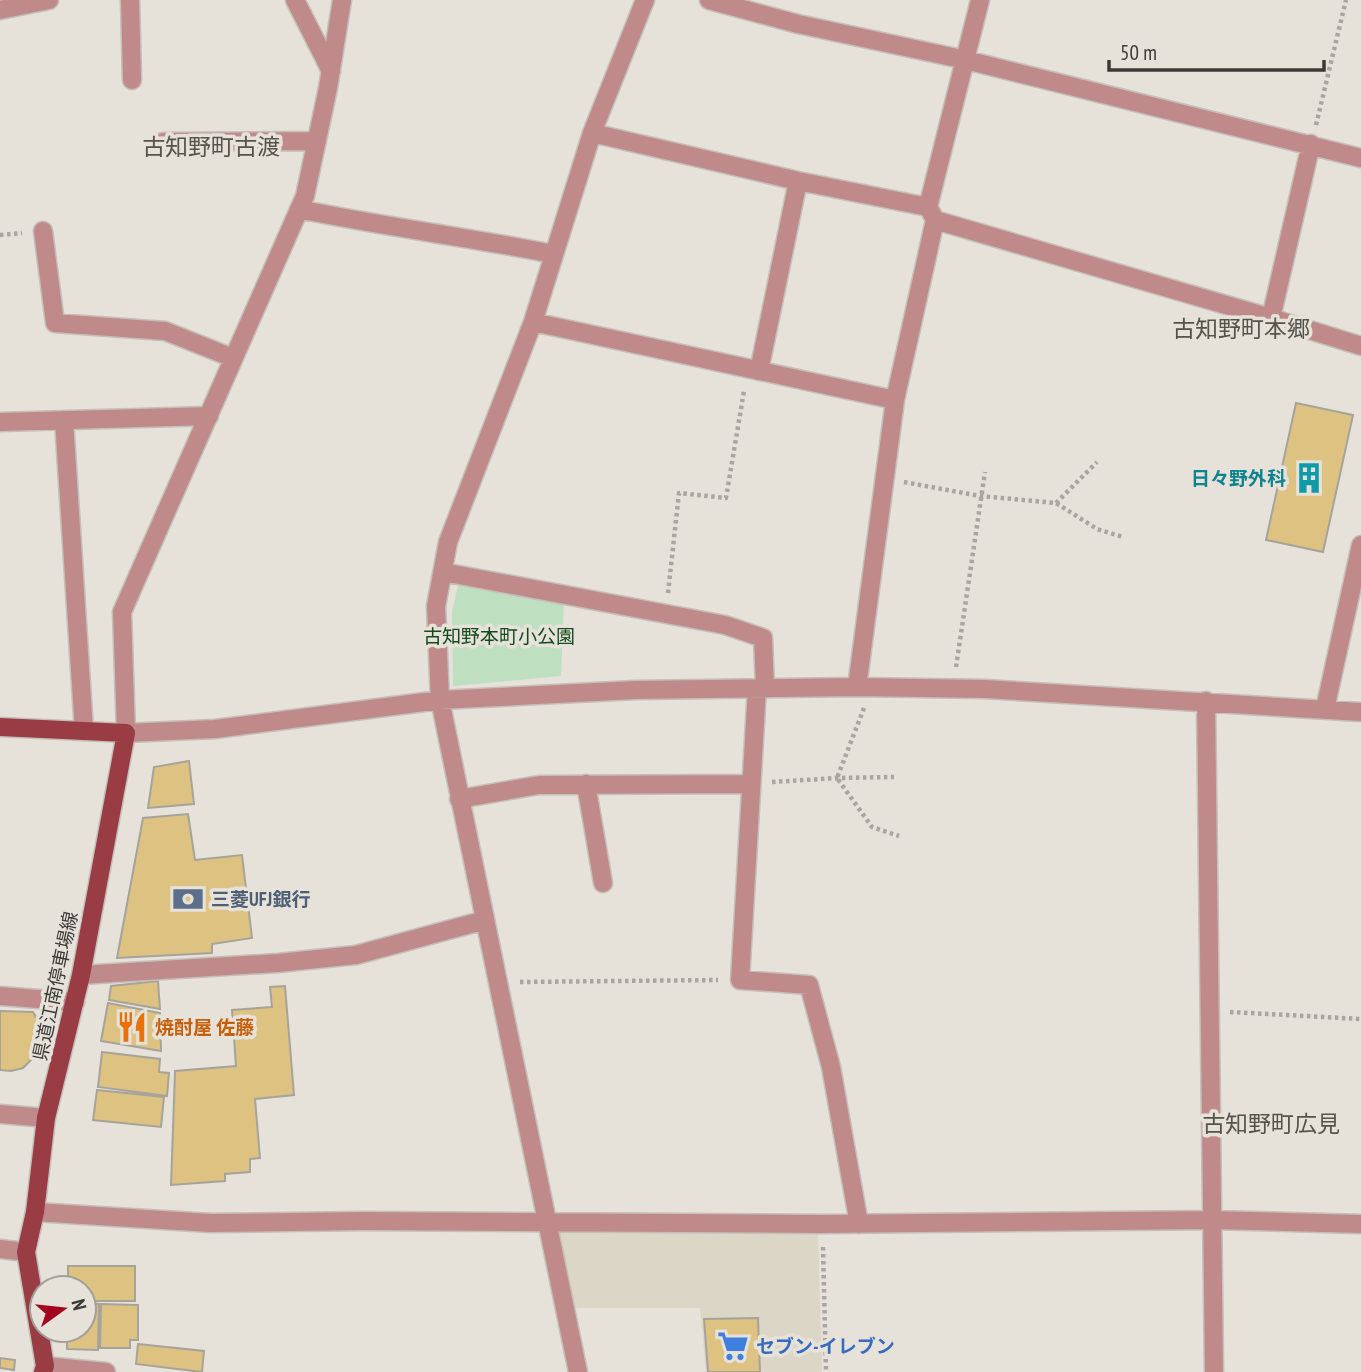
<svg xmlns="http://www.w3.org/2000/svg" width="1361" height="1372" viewBox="0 0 1361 1372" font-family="'PT Sans Narrow','Noto Sans JP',sans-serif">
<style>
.built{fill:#dcd6c6}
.green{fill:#bedfc0}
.building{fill:#ddc282;stroke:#a6a39b;stroke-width:2}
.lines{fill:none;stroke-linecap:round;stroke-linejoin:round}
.minor-casing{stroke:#c4c0b9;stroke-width:21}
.major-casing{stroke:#c4c0b9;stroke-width:21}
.path{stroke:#a9a59f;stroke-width:4.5;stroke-dasharray:3.5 3.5;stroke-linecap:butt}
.minor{stroke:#c08a8b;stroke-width:18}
.major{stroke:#993c44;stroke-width:18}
.labels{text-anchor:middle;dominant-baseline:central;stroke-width:7;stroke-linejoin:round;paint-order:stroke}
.culture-label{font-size:19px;font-weight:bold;fill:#0d838f;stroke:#e6e2da;text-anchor:end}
.park-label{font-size:19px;fill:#144b1d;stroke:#e6e2da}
.service-label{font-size:19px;font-weight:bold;fill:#4e5e75;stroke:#e6e2da;text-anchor:start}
.street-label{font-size:19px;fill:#3c3a37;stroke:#e6e2da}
.food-label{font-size:19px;font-weight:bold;fill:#c56008;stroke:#e6e2da;text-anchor:start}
.shop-label{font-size:19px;font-weight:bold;fill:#366cbe;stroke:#e6e2da;text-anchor:start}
.quarter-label{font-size:23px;fill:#56534b;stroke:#e6e2da}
</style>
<rect width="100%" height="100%" fill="#e6e2da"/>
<!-- built -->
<path class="built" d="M556 1228 818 1230 822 1372H706L700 1308H572Z"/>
<!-- green -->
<path class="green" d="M459 582 564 600 561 676 453 686 452 611Z"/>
<!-- building -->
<path class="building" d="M1296 403 1353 415 1323 552 1266 540Z
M189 761 194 804 148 808 154 767Z
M188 814 195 860 242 855 252 938 212 944V953L117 958 143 818Z
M158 981 160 1009 109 1000 111 986Z
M285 986 294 1095 255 1099 260 1158 250 1159V1172L225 1174V1181L171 1185 175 1071 236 1066 232 1010 272 1007 270 987Z
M108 1003 160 1013 161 1051 101 1041Z
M0 1011 33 1012 39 1022 32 1059 23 1068 11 1071 0 1070Z
M102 1052 160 1059 159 1072 169 1073 167 1096 98 1087Z
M97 1090 164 1097 161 1127 93 1120Z
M68 1266H135V1301H84V1288H68Z
M84 1303 99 1304 98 1350 67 1349V1330H84Z
M101 1304 138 1305V1340H130V1348H100Z
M758 1318 760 1372H708L704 1319Z
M138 1344 204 1351 202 1372 136 1364Z
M0 1358 15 1360 14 1370 0 1368Z"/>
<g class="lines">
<defs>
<path id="minor" d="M130 0 132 80
M295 0 331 71
M342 0 328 88 305 196 122 612 126 733 215 729 440 700 635 690 857 687 985 689 1361 712
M709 0 798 24 966 60 1361 158
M0 10 49 0
M592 133 798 181 928 207
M163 142 317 141
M299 209C384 227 469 237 553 254
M933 216 928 207 980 0
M43 231 55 323 165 331 233 358
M1271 318 1311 144
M533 322 895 400
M759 371 798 181
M64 420 84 731
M0 422 209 416
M443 572 725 625 763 638 765 688
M857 687 895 400 935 220 1271 318 1361 346
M757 688 740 980 809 985 831 1067 859 1224
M1206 701 1214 1372
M1325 709 1361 545
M586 784 603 883
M459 799 539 785 751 784
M81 975 278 963 356 955 485 920
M0 996 75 1002
M0 1114 46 1118
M35 1212 211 1223 363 1221 822 1224 1212 1220 1361 1224
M0 1249 26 1252
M45 1366 106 1372
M578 1372 440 700 436 606 448 542 533 322 592 133 645 0"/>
<path id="major" d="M0 727 126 733 81 975 46 1118 35 1212 26 1252 45 1366 43 1372"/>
</defs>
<!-- minor casing -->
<use href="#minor" class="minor-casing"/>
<!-- major casing -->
<use href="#major" class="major-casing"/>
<!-- path -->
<path class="path" d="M1316 125 1346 0
M0 235 22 233
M904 482 980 496 1056 503 1097 529 1123 537
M1056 503 1097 462
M668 593 679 493 726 498 744 391
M956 667 985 472
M864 708 837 778 872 827 899 836
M772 782 837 778 894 777
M520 982 718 980
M1230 1012 1361 1019
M823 1247 826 1372"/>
<!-- minor -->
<use href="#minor" class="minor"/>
<!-- major -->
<use href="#major" class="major"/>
</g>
<!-- icons -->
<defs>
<symbol id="building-bare" viewBox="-9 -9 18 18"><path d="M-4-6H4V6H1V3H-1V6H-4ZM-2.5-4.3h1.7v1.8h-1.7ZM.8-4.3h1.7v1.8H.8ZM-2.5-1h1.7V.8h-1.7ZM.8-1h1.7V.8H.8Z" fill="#0f9aa8" stroke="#e6e2da" stroke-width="2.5" paint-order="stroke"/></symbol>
<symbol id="bank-bare" viewBox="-9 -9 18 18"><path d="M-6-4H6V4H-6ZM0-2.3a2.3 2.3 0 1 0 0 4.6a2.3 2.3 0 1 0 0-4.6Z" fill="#5c6f8a" stroke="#e6e2da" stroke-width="2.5" paint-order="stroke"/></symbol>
<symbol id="restaurant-bare" viewBox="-9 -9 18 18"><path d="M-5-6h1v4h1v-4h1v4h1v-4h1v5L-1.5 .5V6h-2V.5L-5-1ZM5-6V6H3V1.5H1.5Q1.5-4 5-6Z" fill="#e8710a" stroke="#e6e2da" stroke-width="2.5" paint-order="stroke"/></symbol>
<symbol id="supermarket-bare" viewBox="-9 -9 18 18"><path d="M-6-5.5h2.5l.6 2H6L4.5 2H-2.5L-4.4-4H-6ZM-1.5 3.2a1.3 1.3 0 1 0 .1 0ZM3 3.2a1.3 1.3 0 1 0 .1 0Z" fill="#3f7fe0" stroke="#e6e2da" stroke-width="2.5" paint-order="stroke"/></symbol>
</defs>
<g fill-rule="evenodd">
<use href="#building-bare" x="1287" y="456" width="44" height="44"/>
<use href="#bank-bare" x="166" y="877" width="44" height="44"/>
<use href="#restaurant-bare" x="110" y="1005" width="44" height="44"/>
<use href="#supermarket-bare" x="711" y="1324" width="44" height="44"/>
</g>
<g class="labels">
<!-- culture labels -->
<g class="culture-label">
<text x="1286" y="478">日々野外科</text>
</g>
<!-- park labels -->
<g class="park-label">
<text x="499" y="636">古知野本町小公園</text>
</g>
<!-- service labels -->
<g class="service-label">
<text x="211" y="899">三菱UFJ銀行</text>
</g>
<!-- street labels -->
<g class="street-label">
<text transform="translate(55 986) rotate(-78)">県道江南停車場線</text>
</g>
<!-- food labels -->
<g class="food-label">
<text x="155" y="1027">焼酎屋 佐藤</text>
</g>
<!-- shop labels -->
<g class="shop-label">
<text x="756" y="1346">セブン-イレブン</text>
</g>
<!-- quarter labels -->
<g class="quarter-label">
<text x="211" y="146">古知野町古渡</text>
<text x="1241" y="328">古知野町本郷</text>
<text x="1271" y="1123">古知野町広見</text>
</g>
</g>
<!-- north arrow -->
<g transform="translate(63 1309) rotate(75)"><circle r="33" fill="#e6e2da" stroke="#a29f99" stroke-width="2"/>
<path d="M0-5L12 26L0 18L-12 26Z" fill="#a3061e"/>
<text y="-10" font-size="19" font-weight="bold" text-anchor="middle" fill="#3c3a37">N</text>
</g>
<!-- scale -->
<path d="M1109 60v10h215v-10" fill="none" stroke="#3c3a37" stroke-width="3.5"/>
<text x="1120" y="60" font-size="21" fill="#3c3a37" stroke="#e6e2da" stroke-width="5" paint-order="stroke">50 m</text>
</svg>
